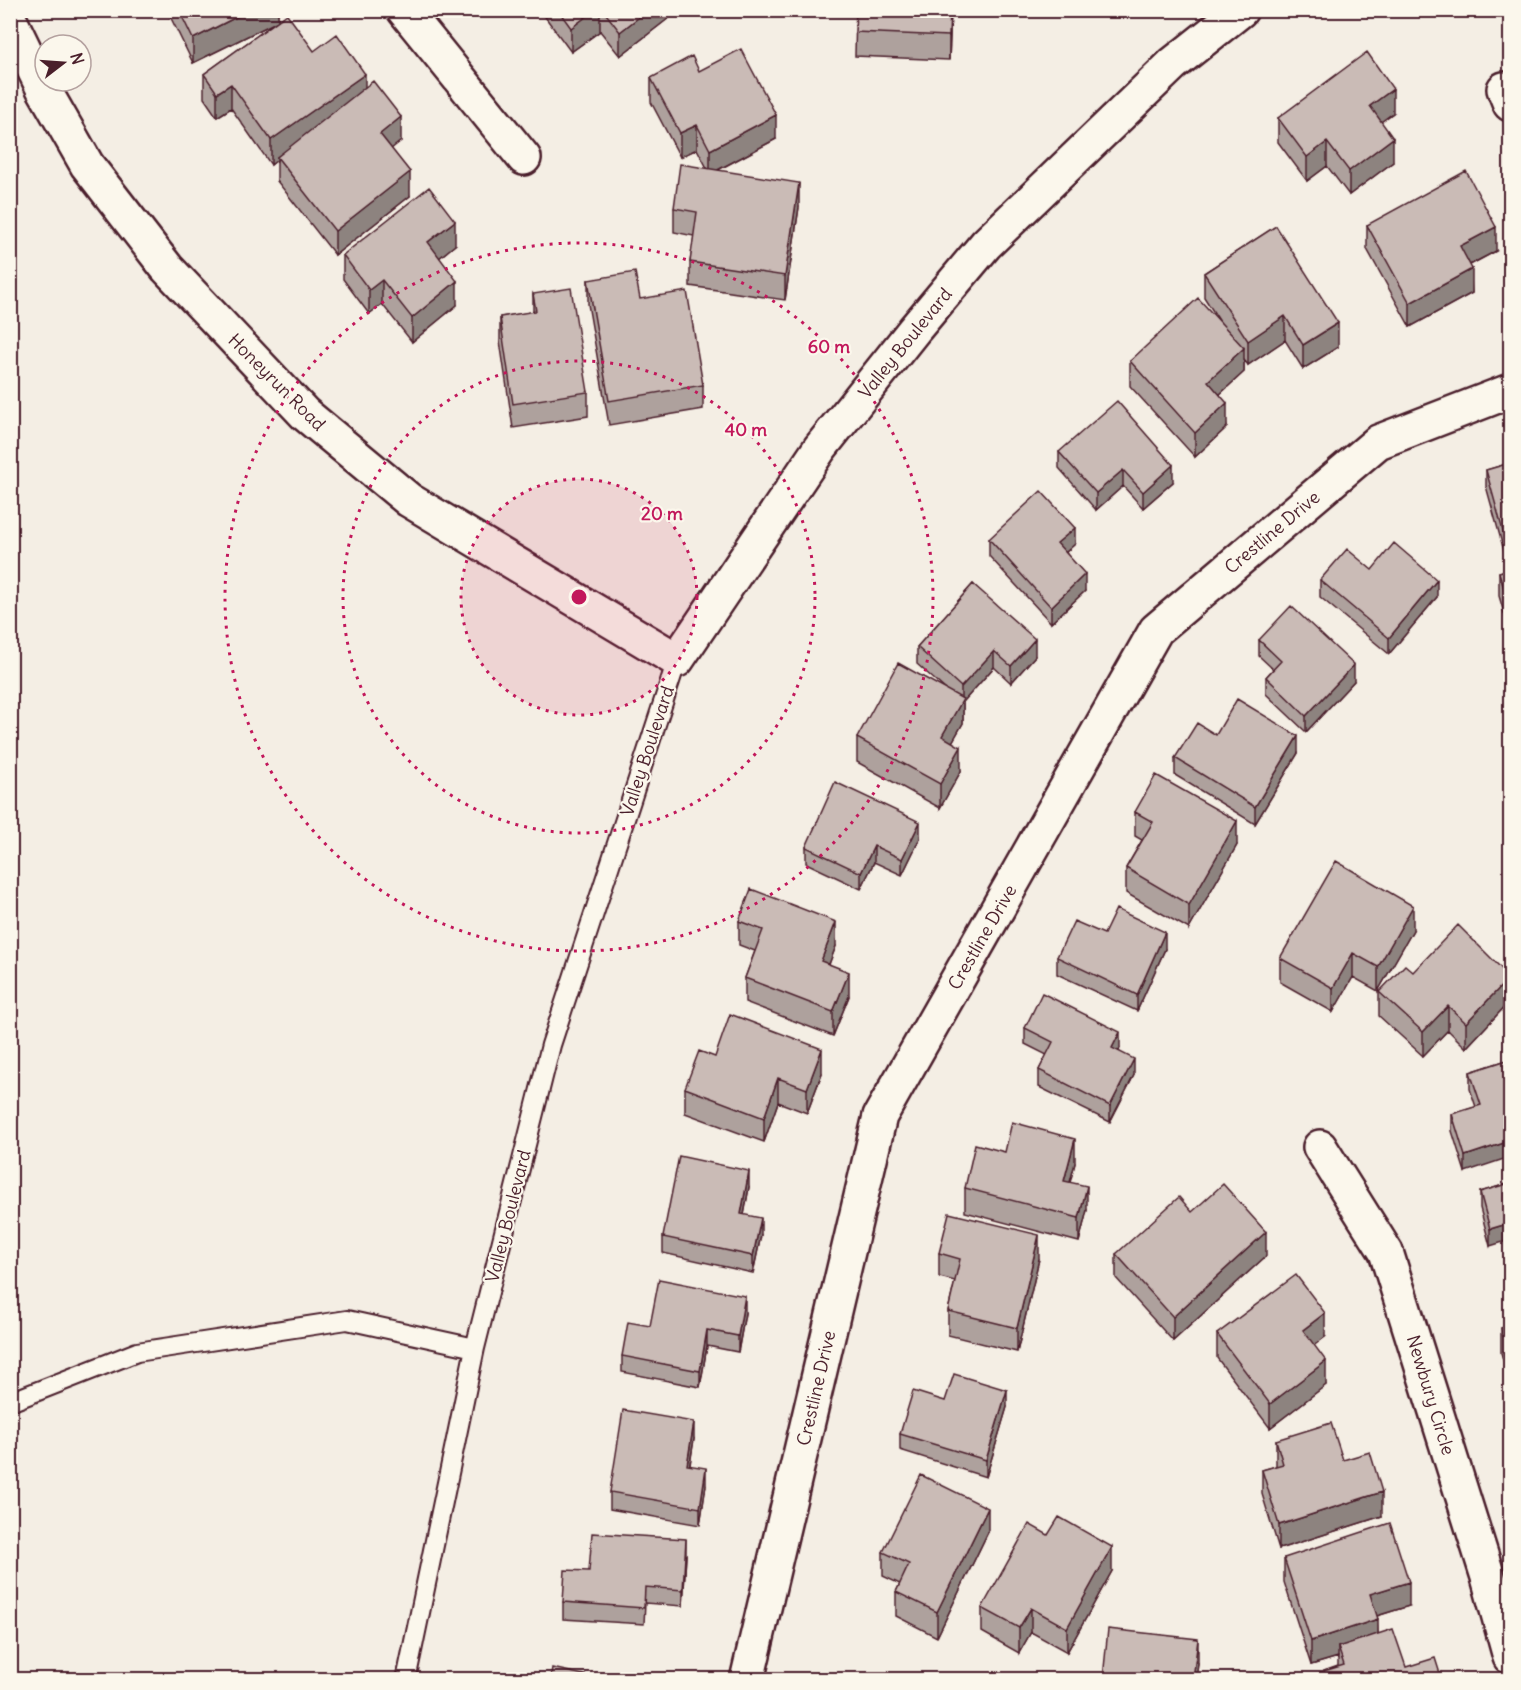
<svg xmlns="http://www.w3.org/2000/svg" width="1521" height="1690" viewBox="0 0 1521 1690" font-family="Delius,sans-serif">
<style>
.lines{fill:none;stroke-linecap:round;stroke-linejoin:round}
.service-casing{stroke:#4a1f2b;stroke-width:22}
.minor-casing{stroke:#4a1f2b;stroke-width:38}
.tertiary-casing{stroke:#4a1f2b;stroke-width:38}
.service{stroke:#fbf7ec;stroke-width:18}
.minor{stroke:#fbf7ec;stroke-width:33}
.tertiary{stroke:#fbf7ec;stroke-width:33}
.wall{fill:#aea19d;stroke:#4a1f2b;stroke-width:1.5}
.shaded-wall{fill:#8d837f;stroke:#4a1f2b;stroke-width:1.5}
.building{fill:#cabbb6;stroke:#4a1f2b;stroke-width:1.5}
.ring{fill:none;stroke:#c2185b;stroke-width:3;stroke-dasharray:3 6}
.labels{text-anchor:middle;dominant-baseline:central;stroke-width:4.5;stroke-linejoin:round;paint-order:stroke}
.street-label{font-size:18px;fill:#4a1f2b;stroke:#fbf7ec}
.centre{fill:#c2185b;stroke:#fbf7ec;stroke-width:3}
.ring-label{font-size:18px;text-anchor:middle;font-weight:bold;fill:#c2185b;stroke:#fbf7ec;stroke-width:4.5;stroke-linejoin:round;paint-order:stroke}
</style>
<rect width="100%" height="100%" fill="#f4eee4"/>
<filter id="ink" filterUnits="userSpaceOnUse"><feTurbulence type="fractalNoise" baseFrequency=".0167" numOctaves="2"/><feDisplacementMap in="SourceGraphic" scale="12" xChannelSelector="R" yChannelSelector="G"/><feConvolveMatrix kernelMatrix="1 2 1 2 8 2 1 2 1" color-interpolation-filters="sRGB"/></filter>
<g filter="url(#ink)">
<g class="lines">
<defs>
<path id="service" d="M10 1402 137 1352 347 1320 475 1348
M406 1680 475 1348 551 1045 677 660"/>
<path id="minor" d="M404 10 524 158
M1504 89 1510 104
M1320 1147 1386 1252 1488 1577 1510 1657
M747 1680 880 1116 1156 630 1378 442 1510 391"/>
<path id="tertiary" d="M10 20 43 88 87 165 167 268 305 414 409 500 677 660 820 448 914 330 986 244 1173 64 1241 10"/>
</defs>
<!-- service casing -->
<use href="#service" class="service-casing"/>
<!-- minor casing -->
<use href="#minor" class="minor-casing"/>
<!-- tertiary casing -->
<use href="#tertiary" class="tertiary-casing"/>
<!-- service -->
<use href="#service" class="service"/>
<!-- minor -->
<use href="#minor" class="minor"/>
<!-- tertiary -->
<use href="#tertiary" class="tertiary"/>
</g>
<!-- wall -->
<path class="wall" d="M167 10H278V20L314 51 365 88 401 141 391 148 410 196 335 255 277 181V160L271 165 231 108 217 117 204 98V74L276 22 193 63Z
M540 10H669V18L620 56 600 31 571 52Z
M856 10H951L949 60 855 56Z
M699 71 776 139 718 170 799 207 785 300 690 286V262L694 236 674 232V208L707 168 697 149 680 157 651 102V78Z
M1393 113 1381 121 1393 162 1349 195 1327 166 1307 181 1278 142V118Z
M1367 225 1496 251 1470 265 1472 293 1410 327 1367 249Z
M1276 226 1338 347 1303 369 1285 340 1248 365 1244 360V372L1220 394 1227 427 1195 457 1130 386V361L1220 322 1204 297V273Z
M455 245 439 258 457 305 412 342 382 304 369 314 343 279V255Z
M588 280 640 299 703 385V409L609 425 588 304Z
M533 294 588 392V416L513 428 500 341V317L533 312Z
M1059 452 1173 482 1143 508 1123 486 1096 510 1059 468Z
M1510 463 1506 558 1486 486V470Z
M989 539 1075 544 1066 552 1085 591 1051 623 989 556Z
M1510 569V633L1499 596V572Z
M1372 570 1437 597 1389 654 1320 597V580Z
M973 584 1035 656 1011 683 994 667 963 702V723L952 742 961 771 940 808 857 762V738L945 689 917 664V647Z
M1259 640 1354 681 1306 732 1266 694V677L1273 669 1259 656Z
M1216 735 1298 753 1255 824 1175 775V758Z
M1135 812 1237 845 1189 929 1126 893V868L1142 840 1135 836Z
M920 838 902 875 874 862 861 889 806 863V847Z
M739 921 836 946 829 964 849 996 833 1036 745 1002V978L755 951 739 945Z
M1413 930 1378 991 1353 977 1333 1012 1280 982V958Z
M1104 934 1165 949 1137 1011 1057 974V957Z
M1413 972 1510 976V1001L1466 1048 1448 1030 1423 1056 1379 1016V992Z
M1025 1028 1120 1048 1119 1051 1134 1075 1110 1122 1039 1087V1070L1047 1055 1025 1044Z
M715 1057 822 1073 807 1113 778 1102 764 1142 685 1113V1088Z
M1510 1059 1465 1172 1452 1131V1114L1476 1107 1470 1089V1072Z
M1005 1152 1075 1163 1070 1182 1087 1210 1079 1242 965 1212V1188Z
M1510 1183 1490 1246 1480 1208V1192Z
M749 1187 744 1215 761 1235 753 1273 663 1253V1237Z
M1192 1212 1266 1256 1173 1341 1116 1278V1254Z
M939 1253 1039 1259 1017 1352 948 1335V1311L955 1281 939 1277Z
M745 1313 738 1352 707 1346 700 1387 622 1372V1356L650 1326Z
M1510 1325V1382L1501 1353V1328Z
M1217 1334 1325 1337 1314 1345 1326 1385 1270 1428 1217 1358Z
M945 1401 1007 1407 986 1477 900 1450V1434Z
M694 1439 690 1465 706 1485 700 1525 610 1509V1492Z
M1276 1440 1343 1460 1382 1516 1279 1549 1262 1494V1470L1276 1466Z
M988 1532 937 1637 896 1616V1592L900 1584 883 1576V1552Z
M686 1555 683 1606 645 1603 644 1624 563 1619V1602L589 1571Z
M1284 1558 1409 1606 1377 1616 1378 1634 1406 1667 1442 1680H1324V1671L1338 1666V1657L1311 1665 1284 1582Z
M1112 1571 1067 1652 1031 1632 1019 1653 982 1632V1608Z
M1198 1663 1196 1680H1074L1103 1678Z"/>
<!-- shaded-wall -->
<path class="shaded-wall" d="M250 10H278V21L193 63V39Z
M595 10H600V31L571 52V28Z
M648 10H669V18L620 56V32Z
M950 10H951L949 60V36Z
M365 74V98L277 157V160L271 165V140Z
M231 84V108L217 117V93Z
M1393 89V113L1370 130V106Z
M776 115V139L710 174V150Z
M401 117V141L380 158V134Z
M697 125V149L680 157V133Z
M1393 138V162L1349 195V171Z
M1327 142V166L1307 181V157Z
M410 172V196L335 255V231Z
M799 183V207L785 300V276Z
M455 221V245L428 267V242Z
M1496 227V251L1460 270V246Z
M1472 269V293L1410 327V303Z
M382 280V304L369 314V290Z
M457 281V305L412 342V318Z
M1285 316V340L1248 365V341Z
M1338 323V347L1303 369V345Z
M1244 348V372L1208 405V381Z
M1227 403V427L1195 457V433Z
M1173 465V482L1143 508V492Z
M1123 470V486L1096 510V493Z
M1075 528V544L1057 560V543Z
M1510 540V557L1506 558V542Z
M1085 574V591L1051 623V607Z
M1437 580V597L1389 654V638Z
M1035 639V656L1011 683V666Z
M994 651V667L963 702V723L942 760V736L961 702V687Z
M1354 665V681L1306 732V716Z
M1298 736V753L1255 824V807Z
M961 747V771L940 808V784Z
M1237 821V845L1189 929V905Z
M920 822V838L902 875V859Z
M874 846V862L861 889V873Z
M1413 906V930L1378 991V967Z
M836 922V946L821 985V961Z
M1165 932V949L1137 1011V995Z
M1353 953V977L1333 1012V988Z
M849 972V996L833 1036V1012Z
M1510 977V1001L1466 1048V1023Z
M1448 1006V1030L1423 1056V1032Z
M1120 1032V1048L1112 1064V1048Z
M822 1049V1073L807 1113V1089Z
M1134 1059V1075L1110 1122V1106Z
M778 1078V1102L764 1142V1118Z
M1075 1139V1163L1064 1205V1181Z
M1510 1141V1157L1465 1172V1156Z
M749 1171V1187L741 1231V1214Z
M1087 1186V1210L1079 1242V1218Z
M761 1218V1235L753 1273V1256Z
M1510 1223V1240L1490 1246V1229Z
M1266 1232V1256L1173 1341V1317Z
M1039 1235V1259L1017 1352V1328Z
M745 1296V1313L738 1352V1336Z
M1325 1313V1337L1303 1354V1330Z
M707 1330V1346L700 1387V1371Z
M1326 1361V1385L1270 1428V1404Z
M1007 1390V1407L986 1477V1460Z
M694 1422V1439L687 1481V1465Z
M706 1468V1485L700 1525V1508Z
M1382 1492V1516L1279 1549V1525Z
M988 1508V1532L937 1637V1612Z
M686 1539V1555L683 1606V1590Z
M1112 1547V1571L1067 1652V1628Z
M1409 1582V1606L1370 1618V1594Z
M1031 1608V1632L1019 1653V1628Z
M1378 1619V1643L1338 1647V1657L1311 1665V1641Z
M1198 1639V1663L1196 1680H1193Z"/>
<!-- building -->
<path class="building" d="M179 10H250L193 39Z
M558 10H595L571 28Z
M603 10H648L620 32Z
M856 10H950L949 36 855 32Z
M287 14 314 51 337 34 365 74 271 140 231 84 217 93 204 74Z
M741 49 776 115 710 150 697 125 680 133 651 78 692 56 699 71Z
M1367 52 1393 89 1370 106 1393 138 1349 171 1327 142 1307 157 1278 118Z
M373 81 401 117 380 134 410 172 335 231 277 157Z
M680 164 799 183 785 276 690 262 697 212 674 208Z
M1466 171 1496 227 1460 246 1472 269 1410 303 1367 225Z
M429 187 455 221 428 242 457 281 412 318 382 280 369 290 343 255Z
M1276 226 1338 323 1303 345 1285 316 1248 341 1204 273Z
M635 272 640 299 687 291 703 385 609 401 588 280Z
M571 288 588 392 513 404 500 317 536 311 533 294Z
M1198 298 1244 348 1208 381 1227 403 1195 433 1130 361Z
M1117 401 1173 465 1143 492 1123 470 1096 493 1059 452Z
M1510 463V540L1506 542 1486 470Z
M1041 491 1075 528 1057 543 1085 574 1051 607 989 539Z
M1394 543 1437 580 1389 638 1320 580 1347 549 1372 570Z
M1510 569V609L1499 572Z
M973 584 1035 639 1011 666 994 651 961 687 917 647Z
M1291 606 1354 665 1306 716 1266 677 1281 661 1259 640Z
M898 663 963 699 942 736 961 747 940 784 857 738Z
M1237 699 1298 736 1255 807 1175 758 1197 723 1216 735Z
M1156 775 1237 821 1189 905 1126 868 1153 822 1135 812Z
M835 782 920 822 902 859 874 846 861 873 806 847Z
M1336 861 1413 906 1378 967 1353 953 1333 988 1280 958Z
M751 889 836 922 821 961 849 972 833 1012 745 978 763 930 739 921Z
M1116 909 1165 932 1137 995 1057 957 1074 921 1104 934Z
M1458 925 1510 977 1466 1023 1448 1006 1423 1032 1379 992 1405 965 1413 972Z
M1042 993 1120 1032 1112 1048 1134 1059 1110 1106 1039 1070 1053 1042 1025 1028Z
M730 1014 822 1049 807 1089 778 1078 764 1118 685 1088 699 1051 715 1057Z
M1510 1059V1141L1465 1156 1452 1114 1481 1105 1470 1072Z
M1012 1122 1075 1139 1064 1181 1087 1186 1079 1218 965 1188 975 1144 1005 1152Z
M679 1156 749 1171 741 1214 761 1218 753 1256 663 1237Z
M1510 1183V1223L1490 1229 1480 1192Z
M1223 1184 1266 1232 1173 1317 1116 1254 1179 1197 1192 1212Z
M949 1213 1039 1235 1017 1328 948 1311 960 1259 939 1253Z
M1296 1275 1325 1313 1303 1330 1326 1361 1270 1404 1217 1334Z
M659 1279 745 1296 738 1336 707 1330 700 1371 622 1356 628 1322 650 1326Z
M1510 1325V1358L1501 1328Z
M954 1374 1007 1390 986 1460 900 1434 913 1391 945 1401Z
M623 1410 694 1422 687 1465 706 1468 700 1508 610 1492Z
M1331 1423 1343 1460 1370 1452 1382 1492 1279 1525 1262 1470 1283 1464 1276 1440Z
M921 1475 988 1508 937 1612 896 1592 909 1564 883 1552Z
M1059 1517 1112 1547 1067 1628 1031 1608 1019 1628 982 1608 1029 1524 1048 1535Z
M1390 1523 1409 1582 1370 1594 1378 1619 1311 1641 1284 1558Z
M592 1533 686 1539 683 1590 645 1587 644 1608 563 1602 565 1570 589 1571Z
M1108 1629 1198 1639 1193 1679 1169 1676V1680H1074L1075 1675 1103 1678Z
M1393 1629 1406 1667 1435 1658 1442 1680H1327L1324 1671 1344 1665 1338 1647Z
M552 1668 607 1680H550Z"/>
</g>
<!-- distance rings -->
<circle cx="579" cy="597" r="118" fill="#c2185b" fill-opacity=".12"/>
<g class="ring">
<circle cx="579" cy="597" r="118"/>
<circle cx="579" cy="597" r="236"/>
<circle cx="579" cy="597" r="354"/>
</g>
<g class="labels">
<!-- street labels -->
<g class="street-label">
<text transform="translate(905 343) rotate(-51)">Valley Boulevard</text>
<text transform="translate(277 382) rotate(45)">Honeyrun Road</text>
<text transform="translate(1272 532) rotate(-40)">Crestline Drive</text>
<text transform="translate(647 751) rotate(-72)">Valley Boulevard</text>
<text transform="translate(982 937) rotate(-60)">Crestline Drive</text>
<text transform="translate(508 1216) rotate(-76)">Valley Boulevard</text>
<text transform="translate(816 1388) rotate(-77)">Crestline Drive</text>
<text transform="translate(1431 1395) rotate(73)">Newbury Circle</text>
</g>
</g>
<circle cx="579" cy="597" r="9" class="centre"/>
<g class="ring-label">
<text x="829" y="353">60 m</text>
<text x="746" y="436">40 m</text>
<text x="662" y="520">20 m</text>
</g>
<!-- margin -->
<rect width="1521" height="1690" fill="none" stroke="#fbf7ec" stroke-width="36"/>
<rect x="18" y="18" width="1485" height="1654" fill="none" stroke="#4a1f2b" stroke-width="2" filter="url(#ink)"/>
<!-- north arrow -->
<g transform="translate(63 63) rotate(73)"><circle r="28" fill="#fbf7ec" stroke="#b4a19f" stroke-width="1.5"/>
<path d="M0-4.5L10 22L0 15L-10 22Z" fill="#4a1f2b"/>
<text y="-9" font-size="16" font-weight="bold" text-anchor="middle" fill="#4a1f2b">N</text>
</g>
</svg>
